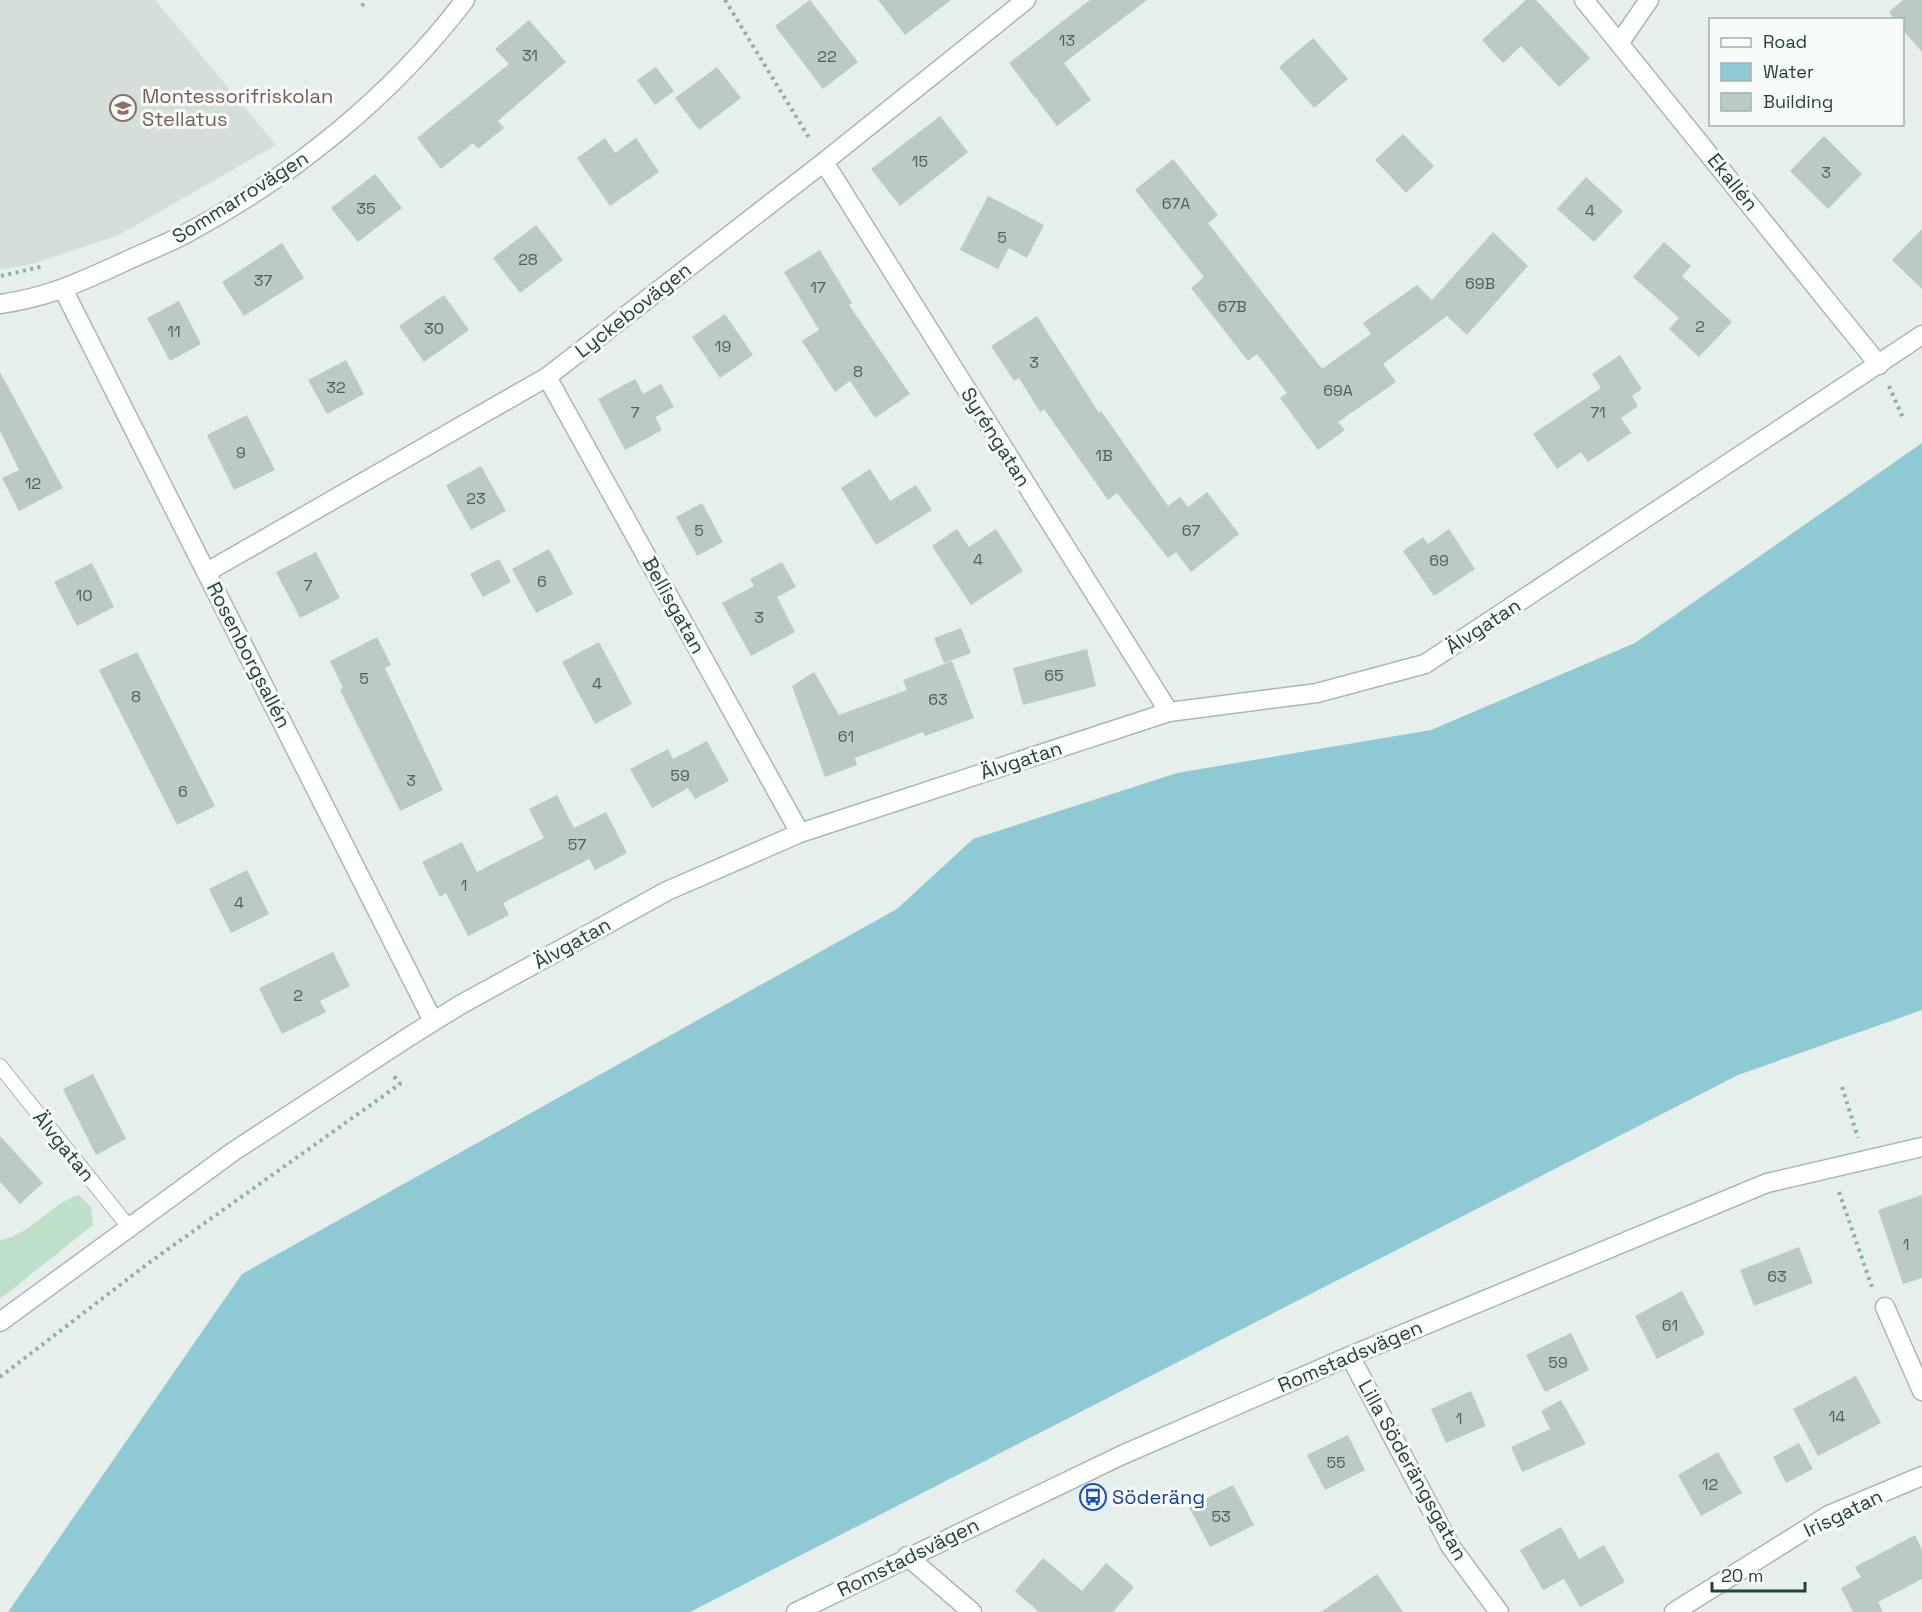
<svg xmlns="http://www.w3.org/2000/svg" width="1922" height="1612" viewBox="0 0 1922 1612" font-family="'Space Grotesk',sans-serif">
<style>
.built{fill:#d4dfda}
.green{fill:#bfe0c8}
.water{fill:#8ec9d4}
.building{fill:#bbcac4}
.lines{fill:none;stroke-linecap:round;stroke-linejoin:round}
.lane-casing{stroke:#a8b8b2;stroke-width:16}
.street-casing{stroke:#a8b8b2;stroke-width:21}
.secondary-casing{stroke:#a4bbb3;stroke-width:21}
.path{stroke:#86b3a5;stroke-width:4;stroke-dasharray:3 4.5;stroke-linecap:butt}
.lane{stroke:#fff;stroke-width:14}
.street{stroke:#fff;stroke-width:18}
.secondary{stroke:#fff;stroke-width:18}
.labels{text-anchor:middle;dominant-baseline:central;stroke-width:6;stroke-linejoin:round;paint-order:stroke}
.number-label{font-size:16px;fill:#4a645c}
.education-label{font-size:20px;fill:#785e54;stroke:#f7fbf9;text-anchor:start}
.street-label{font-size:20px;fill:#24423a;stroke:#f7fbf9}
.transit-label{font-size:20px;fill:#164399;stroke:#f7fbf9;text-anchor:start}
</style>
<rect width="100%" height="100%" fill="#e6efeb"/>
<!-- built -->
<path class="built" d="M0 0H155L276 145 119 235 36 263 0 270Z"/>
<!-- green -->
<path class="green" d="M79 1195 91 1207 93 1225 0 1299V1240C31 1235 49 1204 79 1195Z"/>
<!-- water -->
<path class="water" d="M1922 443V1010L1738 1075 690 1612H8L242 1274 897 909 973 839 1177 773 1431 730 1635 643Z"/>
<!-- building -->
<path class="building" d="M810 0 858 62 823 89 775 26Z
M878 0H951L905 35Z
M1090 0H1147L1064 63 1091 100 1057 126 1037 100 1038 97 1036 99 1009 63Z
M1526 0H1536L1590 58 1559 87 1521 46 1503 63 1482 40Z
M1903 0H1922V52L1902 29V20H1895L1889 12Z
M529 20 566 62 498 121 504 128 478 149 473 143 441 169 417 138 509 64 495 49Z
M1313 38 1348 79 1314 108 1279 67Z
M656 67 674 91 655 105 637 80Z
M717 67 741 98 699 130 675 98Z
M940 116 968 152 900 206 871 169Z
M1403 134 1434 166 1406 193 1375 160Z
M1824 136 1862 174 1828 209 1790 171Z
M605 138 615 153 636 138 659 172 610 206 577 158Z
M1173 159 1218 215 1208 223 1322 369 1371 334 1363 323 1417 285 1432 300 1493 232 1528 266 1467 335 1447 316 1383 364 1396 382 1338 422 1345 430 1318 450 1280 398 1287 393 1257 354 1248 361 1191 288 1204 277 1135 190Z
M375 174 402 208 358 242 331 208Z
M1586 177 1623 211 1594 242 1557 209Z
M988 196 1044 225 1027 258 1009 248 998 269 960 250Z
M536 225 563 260 520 293 493 258Z
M1922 229V289L1892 260Z
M1664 242 1691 266 1682 276 1732 322 1699 357 1669 329 1679 318 1633 277Z
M282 243 304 278 244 316 222 282Z
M820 250 852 303 849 305 910 394 875 418 850 381 835 392 802 341 819 330 784 272Z
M444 295 469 330 424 362 399 326Z
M179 301 201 344 170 361 147 318Z
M725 314 753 355 720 378 692 337Z
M1037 316 1099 413 1101 411 1168 506 1180 497 1188 507 1207 492 1239 534 1191 572 1176 552 1168 558 1117 493 1108 500 1044 409 1040 412 1019 378 1014 381 991 346Z
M1620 355 1642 389 1632 396 1638 406 1621 418 1631 433 1588 462 1581 452 1557 469 1533 434 1601 388 1592 374Z
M346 360 364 394 327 414 308 380Z
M0 372 63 488 19 511 2 478 19 470 0 431Z
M635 379 643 394 661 384 674 407 655 417 662 430 625 450 598 399Z
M247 415 275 470 234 490 207 435Z
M481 466 506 511 471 530 446 485Z
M870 469 890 501 916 485 932 510 876 545 841 488Z
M702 503 723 542 697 556 676 517Z
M957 529 969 547 996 529 1023 571 971 605 932 546Z
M1449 529 1475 569 1434 596 1403 551 1423 537 1428 544Z
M549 549 573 594 536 613 512 569Z
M316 552 340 598 300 618 276 572Z
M499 559 511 582 483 597 470 574Z
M782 562 796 587 777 597 795 632 751 656 722 603 754 586 750 579Z
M92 563 114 607 77 626 54 582Z
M961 628 971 653 944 663 934 638Z
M377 637 391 665 385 668 443 790 400 811 340 690 343 688 330 661Z
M599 642 632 704 595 724 562 662Z
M1087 649 1096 686 1023 705 1013 668Z
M137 652 215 806 177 825 99 670Z
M952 661 974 718 925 736 923 732 855 758 857 765 825 777 792 686 814 672 839 715 907 690 903 680Z
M707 741 729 781 695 799 688 788 652 808 630 769 668 749 673 759Z
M557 795 574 828 606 812 627 853 595 870 589 859 503 903 509 915 468 936 446 893 440 897 422 862 462 842 477 872 544 838 529 809Z
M247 870 269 914 231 933 209 889Z
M333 952 350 986 320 1001 326 1012 282 1034 259 988Z
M93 1074 126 1139 96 1155 63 1089Z
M0 1136 43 1183 20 1204 0 1182Z
M1922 1195V1278L1903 1284 1878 1210Z
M1799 1247 1813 1283 1754 1306 1740 1270Z
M1682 1291 1705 1334 1657 1359 1635 1316Z
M1571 1333 1589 1370 1545 1392 1526 1355Z
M1856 1376 1881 1423 1818 1456 1793 1409Z
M1471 1391 1486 1426 1446 1443 1431 1409Z
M1561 1400 1586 1444 1522 1472 1511 1447 1550 1429 1541 1411Z
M1348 1435 1365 1470 1325 1490 1307 1455Z
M1799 1443 1813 1469 1786 1483 1773 1457Z
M1718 1452 1742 1493 1701 1516 1678 1475Z
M1233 1485 1254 1525 1210 1547 1189 1507Z
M1561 1527 1579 1559 1604 1545 1625 1582 1580 1607 1564 1579 1543 1590 1520 1550Z
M1915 1535 1922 1550V1579L1878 1602 1883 1612H1853L1841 1588 1861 1577 1855 1567Z
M1043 1558 1082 1591 1106 1563 1134 1587 1113 1612H1039L1015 1591Z
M1377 1574 1403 1612H1321Z"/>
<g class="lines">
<defs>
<path id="lane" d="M0 1066 128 1226"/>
<path id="street" d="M1584 0 1879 365
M1620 42 1649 0
M824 162 1169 712
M63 289 433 1021
M0 304C49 297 80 282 124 262 145 252 167 244 187 233 293 176 392 96 465 0
M547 377 800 833
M207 572 547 377 824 162 1026 0
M1885 1307 1922 1391
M1350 1356 1451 1547 1499 1612
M907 1556 972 1612
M1674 1612 1829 1515 1922 1476"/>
<path id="secondary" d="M0 1322 234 1151 407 1038 460 1005 667 891 800 833 1169 712 1317 693 1425 664 1922 335
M796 1612 1122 1455 1350 1356 1767 1183 1922 1147"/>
</defs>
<!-- lane casing -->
<use href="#lane" class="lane-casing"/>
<!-- street casing -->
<use href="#street" class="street-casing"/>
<!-- secondary casing -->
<use href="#secondary" class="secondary-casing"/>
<!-- path -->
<path class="path" d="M725 0 811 141
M362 6 366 0
M1 276 44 266
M1889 386 1903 418
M1842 1087 1858 1138
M1839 1192 1872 1287
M0 1377 150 1262 400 1084 394 1076"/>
<!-- lane -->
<use href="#lane" class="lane"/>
<!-- street -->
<use href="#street" class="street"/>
<!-- secondary -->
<use href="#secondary" class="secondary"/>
</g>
<!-- icons -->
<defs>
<symbol id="school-ring" viewBox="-11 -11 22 22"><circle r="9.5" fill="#f7fbf9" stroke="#8d6e63" stroke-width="1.5"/><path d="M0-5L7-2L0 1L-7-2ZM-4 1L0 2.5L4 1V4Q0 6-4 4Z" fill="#8d6e63"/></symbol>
<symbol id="bus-ring" viewBox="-11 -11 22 22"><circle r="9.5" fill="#f7fbf9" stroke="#1a4fb4" stroke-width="1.5"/><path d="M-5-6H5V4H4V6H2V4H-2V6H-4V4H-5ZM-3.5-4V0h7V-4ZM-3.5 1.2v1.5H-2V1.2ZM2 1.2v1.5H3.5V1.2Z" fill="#1a4fb4"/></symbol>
</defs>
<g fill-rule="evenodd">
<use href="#school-ring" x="108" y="93" width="30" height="30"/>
<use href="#bus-ring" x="1078" y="1482" width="30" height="30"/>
</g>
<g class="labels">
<!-- number labels -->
<g class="number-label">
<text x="1067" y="40">13</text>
<text x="530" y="55">31</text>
<text x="827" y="56">22</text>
<text x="920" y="161">15</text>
<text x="1826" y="172">3</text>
<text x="1176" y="203">67A</text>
<text x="366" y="208">35</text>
<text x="1590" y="210">4</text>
<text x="1002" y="237">5</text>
<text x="528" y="259">28</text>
<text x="263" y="280">37</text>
<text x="1480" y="283">69B</text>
<text x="818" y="287">17</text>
<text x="1232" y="306">67B</text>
<text x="1700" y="326">2</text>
<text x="434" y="328">30</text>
<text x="174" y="331">11</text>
<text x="723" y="346">19</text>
<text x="1034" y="362">3</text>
<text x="858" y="371">8</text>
<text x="336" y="387">32</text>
<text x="1338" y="390">69A</text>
<text x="635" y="412">7</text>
<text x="1598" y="412">71</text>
<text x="241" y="452">9</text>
<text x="1104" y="455">1B</text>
<text x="33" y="483">12</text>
<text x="476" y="498">23</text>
<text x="699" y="530">5</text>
<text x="1191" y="530">67</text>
<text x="978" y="559">4</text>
<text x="1439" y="560">69</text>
<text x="542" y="581">6</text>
<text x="308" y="585">7</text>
<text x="84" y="595">10</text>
<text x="759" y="617">3</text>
<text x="1054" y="675">65</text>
<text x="364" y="678">5</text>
<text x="597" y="683">4</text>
<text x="136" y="696">8</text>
<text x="938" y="699">63</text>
<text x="846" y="736">61</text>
<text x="680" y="775">59</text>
<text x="411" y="780">3</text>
<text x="183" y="791">6</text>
<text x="577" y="844">57</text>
<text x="464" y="885">1</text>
<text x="239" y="902">4</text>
<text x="298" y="995">2</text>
<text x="1906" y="1244">1</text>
<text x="1777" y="1276">63</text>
<text x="1670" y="1325">61</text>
<text x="1558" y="1362">59</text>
<text x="1837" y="1416">14</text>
<text x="1459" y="1418">1</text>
<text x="1336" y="1462">55</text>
<text x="1710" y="1484">12</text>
<text x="1221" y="1516">53</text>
</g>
<!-- education labels -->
<g class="education-label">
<text x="142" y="96">Montessorifriskolan<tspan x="142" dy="23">Stellatus</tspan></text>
</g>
<!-- street labels -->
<g class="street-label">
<text transform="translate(1733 182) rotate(51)">Ekallén</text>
<text transform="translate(240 197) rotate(-32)">Sommarrovägen</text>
<text transform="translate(633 310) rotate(-38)">Lyckebovägen</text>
<text transform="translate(996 437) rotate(58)">Syréngatan</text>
<text transform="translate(674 605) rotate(61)">Bellisgatan</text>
<text transform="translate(1483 626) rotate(-33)">Älvgatan</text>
<text transform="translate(249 655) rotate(63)">Rosenborgsallén</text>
<text transform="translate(1021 760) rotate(-18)">Älvgatan</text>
<text transform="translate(572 943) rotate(-29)">Älvgatan</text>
<text transform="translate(64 1146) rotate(51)">Älvgatan</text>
<text transform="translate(1350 1356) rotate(-23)">Romstadsvägen</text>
<text transform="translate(1413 1470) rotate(61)">Lilla Söderängsgatan</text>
<text transform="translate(1843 1513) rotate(-26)">Irisgatan</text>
<text transform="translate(908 1557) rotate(-26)">Romstadsvägen</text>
</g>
<!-- transit labels -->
<g class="transit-label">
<text x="1112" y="1497">Söderäng</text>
</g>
</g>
<!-- legend -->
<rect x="1709" y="18" width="195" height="108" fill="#f7fbf9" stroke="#a3b1ad" stroke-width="1.5"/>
<rect x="1721" y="38" width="30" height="9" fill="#ffffff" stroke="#a3b1ad" stroke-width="1.5"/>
<text x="1763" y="48" font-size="18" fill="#24423a">Road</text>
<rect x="1721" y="63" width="30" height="18" fill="#8ec9d4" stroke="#a3b1ad" stroke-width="1.5"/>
<text x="1763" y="78" font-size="18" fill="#24423a">Water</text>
<rect x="1721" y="93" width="30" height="18" fill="#bbcac4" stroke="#a3b1ad" stroke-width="1.5"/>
<text x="1763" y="108" font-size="18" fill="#24423a">Building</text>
<!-- scale -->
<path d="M1712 1582v9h93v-9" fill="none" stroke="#24423a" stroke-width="3"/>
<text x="1721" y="1582" font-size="18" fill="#24423a" stroke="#f7fbf9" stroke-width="4.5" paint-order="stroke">20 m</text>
</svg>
